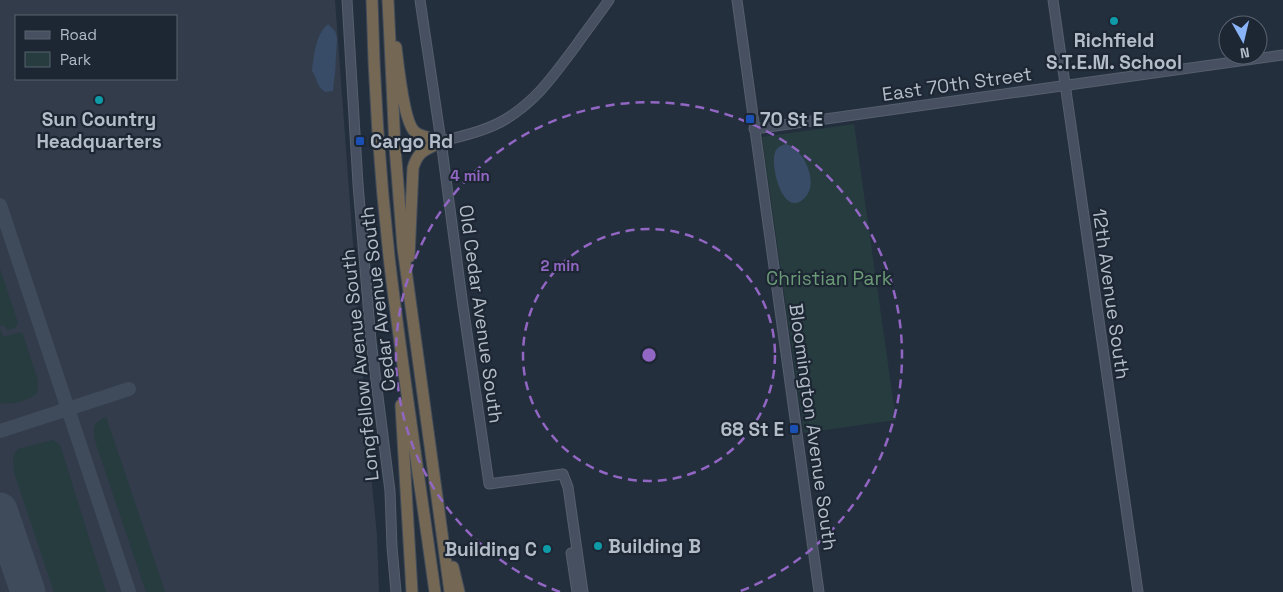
<svg xmlns="http://www.w3.org/2000/svg" width="1283" height="592" viewBox="0 0 1283 592" font-family="'Space Grotesk',sans-serif">
<style>
.airport{fill:#323c4b;fill-rule:evenodd}
.green{fill:#263c3f}
.water{fill:#394c67}
.lines{fill:none;stroke-linecap:round;stroke-linejoin:round}
.taxiway{stroke:#3f4a5a;stroke-width:14}
.runway{stroke:#3f4a5a;stroke-width:35}
.secondary-casing{stroke:#565f6c;stroke-width:11}
.highway-casing{stroke:#434c59;stroke-width:13}
.secondary{stroke:#465061;stroke-width:9}
.highway{stroke:#746855;stroke-width:11}
.ring{fill:none;stroke:#9266c3;stroke-width:2.5;stroke-dasharray:9 6}
.culture-dot{fill:#0f9aa8;stroke:#1d2633;stroke-width:2}
.transit-dot{fill:#1a4fb4;stroke:#1d2633;stroke-width:2}
.labels{text-anchor:middle;dominant-baseline:central;stroke-width:4.5;stroke-linejoin:round;paint-order:stroke}
.poi-label{font-size:19px;font-weight:bold;fill:#b4bcc9;stroke:#1d2633;text-anchor:start}
.street-label{font-size:19px;fill:#b4bcc9;stroke:#1d2633}
.park-label{font-size:19px;fill:#6b9a76;stroke:#1d2633}
.centre{fill:#9266c3;stroke:#1d2633;stroke-width:2.5}
.ring-label{font-size:15px;text-anchor:middle;font-weight:bold;fill:#9266c3;stroke:#1d2633;stroke-width:4.5;stroke-linejoin:round;paint-order:stroke}
</style>
<rect width="100%" height="100%" fill="#242f3e"/>
<!-- airport -->
<path class="airport" d="M0 0H335L367 434 377 535 379 592H0ZM16 16H176V79H16Z"/>
<!-- green -->
<path class="green" d="M854 124 896 420 804 433 762 137Z
M0 269 18 323 15 328 7 330 4 325 0 326Z
M0 329 3 337 22 332 37 378 38 384 37 393C29 401 11 405 0 403Z
M106 417 165 592H146L96 444C93 430 91 423 106 417Z
M53 440 60 445 106 592H54L15 475C13 465 11 457 18 449Z"/>
<!-- water -->
<path class="water" d="M328 24 335 31 337 38 335 74 334 80 333 91 325 92C315 85 318 78 312 71 314 56 315 35 328 24Z
M786 144C803 148 818 180 807 195 784 225 768 163 776 150 779 146 783 145 786 144Z"/>
<g class="lines">
<!-- taxiway -->
<path class="taxiway" d="M0 205 129 592
M0 431 129 389
M14 550 21 592"/>
<!-- runway -->
<path class="runway" d="M0 510 28 592"/>
<defs>
<path id="secondary" d="M347 0 358 184 371 341 390 491 392 547 396 592
M420 0 441 141 462 299 489 484 563 474
M737 0 819 592
M1053 0 1138 592
M754 129 1283 55
M441 141C460 137 490 129 506 119 538 99 553 76 575 47 586 31 598 16 609 0
M563 474 568 487 583 592
M571 553 577 592"/>
<path id="highway" d="M372 0C374 88 380 177 390 265 403 374 420 483 435 592
M388 0 395 147 403 248 450 592
M396 47C398 64 404 123 415 132 422 138 432 137 441 141 427 151 419 148 413 168L409 257
M401 405 412 592
M453 567 459 592"/>
</defs>
<!-- secondary casing -->
<use href="#secondary" class="secondary-casing"/>
<!-- highway casing -->
<use href="#highway" class="highway-casing"/>
<!-- secondary -->
<use href="#secondary" class="secondary"/>
<!-- highway -->
<use href="#highway" class="highway"/>
</g>
<!-- distance rings -->
<g class="ring">
<circle cx="649" cy="355" r="126"/>
<path d="M560 592A253 253 0 1 1 738 592"/>
</g>
<!-- markers -->
<g class="culture-dot">
<circle cx="1114" cy="21" r="5"/>
<circle cx="99" cy="100" r="5"/>
<circle cx="598" cy="546" r="5"/>
<circle cx="547" cy="549" r="5"/>
</g>
<g class="transit-dot">
<rect x="745" y="114" width="10" height="10" rx="2.5"/>
<rect x="355" y="136" width="10" height="10" rx="2.5"/>
<rect x="789" y="424" width="10" height="10" rx="2.5"/>
</g>
<g class="labels">
<!-- poi labels -->
<g class="poi-label">
<text x="1114" y="40" text-anchor="middle">Richfield<tspan x="1114" dy="22">S.T.E.M. School</tspan></text>
<text x="99" y="119" text-anchor="middle">Sun Country<tspan x="99" dy="22">Headquarters</tspan></text>
<text x="760" y="119">70 St E</text>
<text x="370" y="141">Cargo Rd</text>
<text x="784" y="429" text-anchor="end">68 St E</text>
<text x="608" y="546">Building B</text>
<text x="537" y="549" text-anchor="end">Building C</text>
</g>
<!-- street labels -->
<g class="street-label">
<text transform="translate(957 84) rotate(-8)">East 70th Street</text>
<text transform="translate(1111 294) rotate(82)">12th Avenue South</text>
<text transform="translate(378 299) rotate(-97)">Cedar Avenue South</text>
<text transform="translate(481 314) rotate(82)">Old Cedar Avenue South</text>
<text transform="translate(360 365) rotate(-96)">Longfellow Avenue South</text>
<text transform="translate(813 427) rotate(82)">Bloomington Avenue South</text>
</g>
<!-- park labels -->
<g class="park-label">
<text x="829" y="278">Christian Park</text>
</g>
</g>
<circle cx="649" cy="355" r="8" class="centre"/>
<g class="ring-label">
<text x="470" y="181">4 min</text>
<text x="560" y="271">2 min</text>
</g>
<!-- legend -->
<rect x="15" y="15" width="162" height="65" fill="#1d2633" stroke="#59626f"/>
<rect x="25" y="31" width="25" height="8" fill="#465061" stroke="#59626f"/>
<text x="60" y="40" font-size="15" fill="#b4bcc9">Road</text>
<rect x="25" y="52" width="25" height="15" fill="#263c3f" stroke="#59626f"/>
<text x="60" y="65" font-size="15" fill="#b4bcc9">Park</text>
<!-- north arrow -->
<g transform="translate(1243 40) rotate(172)"><circle r="24" fill="#1d2633" stroke="#59626f"/>
<path d="M0-4L9 19L0 12L-9 19Z" fill="#8ab4f8"/>
<text y="-8" font-size="14" font-weight="bold" text-anchor="middle" fill="#b4bcc9">N</text>
</g>
</svg>
